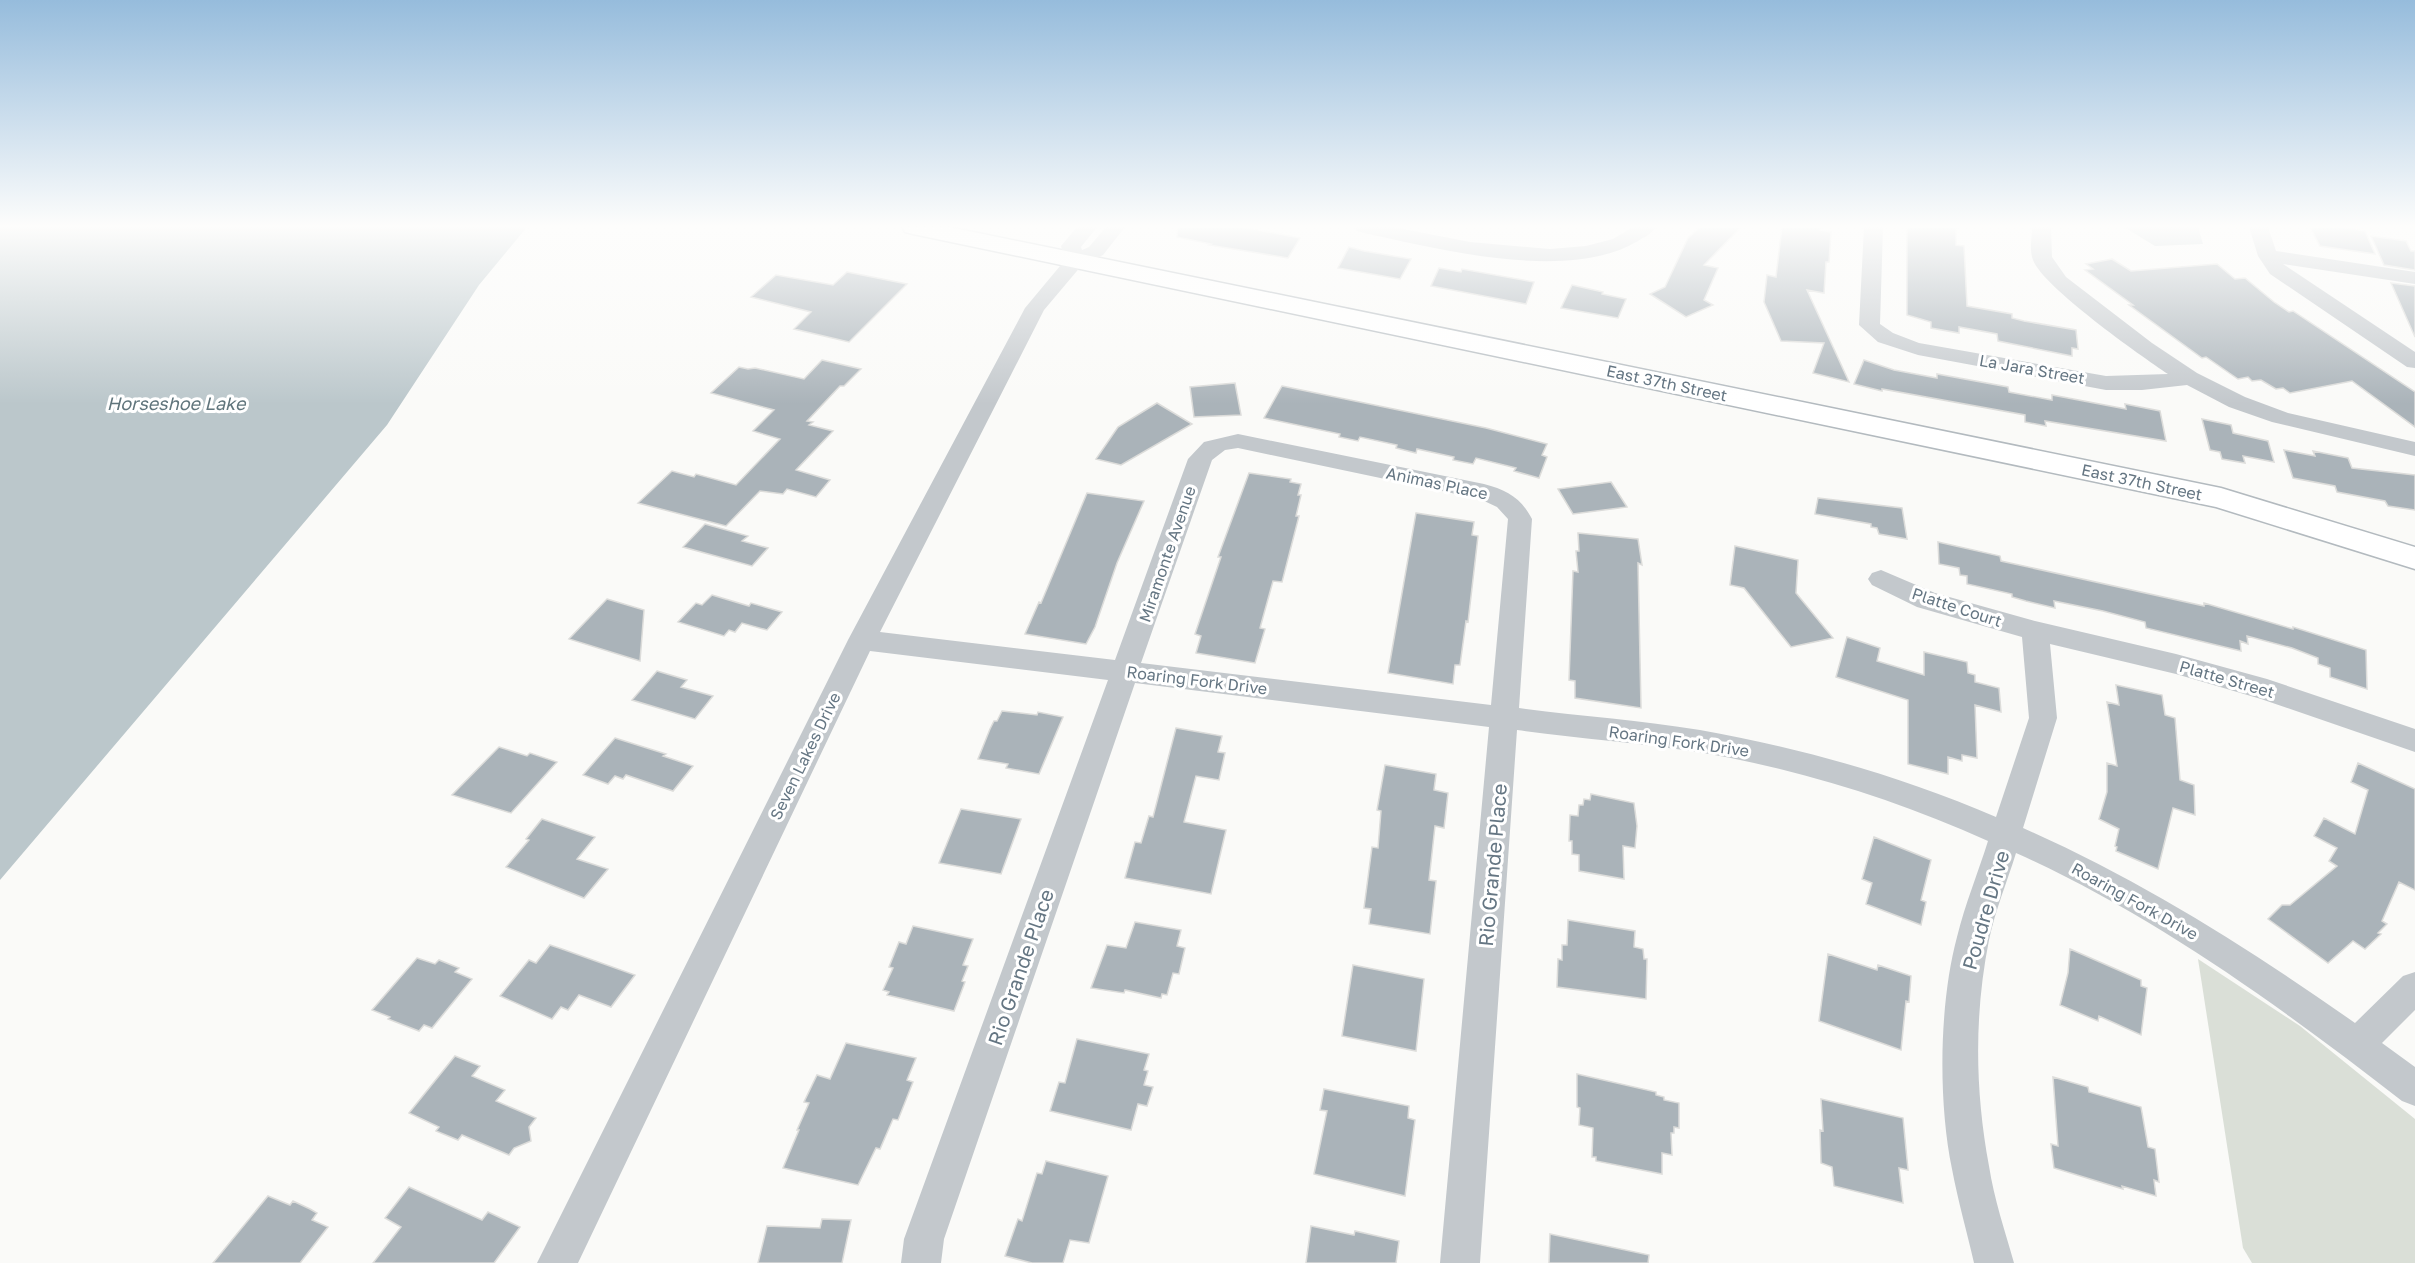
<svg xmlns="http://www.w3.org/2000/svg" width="2415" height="1263" viewBox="0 0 2415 1263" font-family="'Golos Text',sans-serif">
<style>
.green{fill:#dadfd7}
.water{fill:#bbc7cb}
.building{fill:#aab3b9;stroke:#dcdcda;stroke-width:1.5}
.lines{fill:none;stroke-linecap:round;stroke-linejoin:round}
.secondary-casing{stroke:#b3babf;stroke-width:3}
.street{fill:#c3c8cc;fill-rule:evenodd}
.secondary{fill:#fff;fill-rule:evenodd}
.labels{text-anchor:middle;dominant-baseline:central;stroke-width:6;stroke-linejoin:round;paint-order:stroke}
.street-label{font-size:16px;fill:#657683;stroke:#fff}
.water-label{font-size:18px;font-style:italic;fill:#60757c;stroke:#fff}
.near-street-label{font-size:20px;fill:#657683;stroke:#fff}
</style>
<rect width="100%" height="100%" fill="#fafaf8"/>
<!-- green -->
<path class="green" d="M2198 959 2300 1026 2415 1119V1263H2252L2243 1248Z"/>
<!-- water -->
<path class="water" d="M0 227H527L479 285 387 425 0 880Z
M2124 227H2198L2203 244 2155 246Z"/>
<!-- building -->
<path class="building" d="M1178 227H1242L1300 238 1288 258 1209 245 1211 244 1177 237Z
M1700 227H1741L1704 265 1718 268 1704 300 1713 305 1686 317 1650 294 1665 287 1688 238Z
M1782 227H1821L1820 230 1831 232 1829 262H1826L1824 293 1807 290 1849 382 1813 373 1824 343 1781 341 1764 302 1767 275 1776 277Z
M1907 227H1956V245L1964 246 1967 306 2012 314V318L2024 321 2076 330 2078 349 2072 348V356L1998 341 1997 334 1959 327V333L1931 328V322L1907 315Z
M2310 227H2340L2365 231 2375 254 2320 246Z
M2371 236 2406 241 2411 251H2415V270L2384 265Z
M1349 247 1364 251 1411 259 1400 279 1338 268Z
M2112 259 2131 271 2217 264 2235 279 2245 278 2274 302 2289 312 2293 311 2415 392V427L2352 381 2290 393 2283 388 2276 389 2261 380 2252 381 2248 377 2238 379 2206 357 2202 358 2129 305H2133L2085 270 2093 269 2086 264Z
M1439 268 1461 272 1462 269 1534 282 1526 304 1431 286Z
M847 272 907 284 849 342 794 329 811 312 751 297 776 275 833 285Z
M2391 283 2415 286V337Z
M1572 285 1603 292 1602 294 1626 299 1618 318 1561 308Z
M822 360 861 369 844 386H840L807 421 813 422 809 425 833 431 796 470 830 480 816 497 787 489 783 494 760 491 726 526 638 503 672 471 694 477 696 474 736 485 780 439 753 431 774 410 711 393 739 367 748 369 755 368 804 379Z
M1864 360 1894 370 1937 378V374L2008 387 2009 392 2052 400V395L2126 409 2125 404 2160 411 2166 441 2045 421 2046 426 2025 422V415L1882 389V391L1854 384Z
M1235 383 1241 415 1194 417 1190 387Z
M1282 386 1486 428 1547 444 1542 455 1547 457 1539 478 1514 471 1516 468 1476 458 1473 464 1453 460 1454 457 1417 449 1416 453 1396 448 1397 445 1360 437 1358 441 1339 437 1340 434 1264 418Z
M1157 403 1192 424 1121 465 1096 459 1118 427Z
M2202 419 2231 425 2233 433 2268 441 2274 462 2243 456 2245 463 2222 459 2220 452 2210 450Z
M2284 450 2315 456 2313 451 2348 458 2352 468 2415 475V510L2388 506 2385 501 2337 492 2335 486 2293 478Z
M1249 473 1291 479 1290 482 1301 484 1298 495H1301L1296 516H1299L1282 582 1273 581 1260 628 1265 629 1255 663 1196 653 1201 636 1195 634 1221 557H1218Z
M1611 482 1627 507 1573 514 1558 489Z
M1087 493 1144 501 1117 563 1095 627 1086 644 1025 634 1039 602 1041 603Z
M1818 498 1902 508 1907 539 1879 534 1877 528 1871 527V524L1815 514Z
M1416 513 1474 522 1472 535 1478 536 1468 622 1466 621 1460 665H1455L1453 684 1388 673Z
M705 524 748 536 742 541 768 548 752 566 683 547Z
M1578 533 1638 539 1642 565 1638 563 1641 708 1575 698V681L1569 680 1573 571 1578 572 1576 551H1579Z
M1938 542 2000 556 2001 561 2204 606V603L2293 629V627L2366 650 2367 689 2330 677V668L2318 664V658L2292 648 2247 636 2248 644 2240 641 2241 651 2146 628 2145 622 2103 611 2054 601 2055 608 2026 601 2012 597V594L1967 584V576L1960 575 1959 568 1939 564Z
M1735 546 1798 560 1796 593 1833 638 1791 647 1744 588 1730 585Z
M712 595 749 606 751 603 782 612 767 630 742 623 735 632 729 630 724 636 678 622 696 603 702 605Z
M607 599 644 610 640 661 569 639Z
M1847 637 1880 648 1877 661 1924 675V652L1967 662 1968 673 1975 675V682L1999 688 2001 712 1975 705 1977 758 1962 755V761L1948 757V774L1908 764V700L1836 677Z
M657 671 687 680 681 687 713 696 695 719 632 700Z
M2116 685 2162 695 2165 715 2175 718 2180 780 2194 785 2195 815 2173 808 2158 869 2116 851 2117 847 2115 846 2119 829 2099 819 2107 792V763L2117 766 2107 702 2119 705Z
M1002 711 1037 715 1038 712 1063 717 1039 774 1006 768 1008 764 978 759 990 729 994 721H997Z
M1176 728 1222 736 1218 752 1225 753 1219 780 1196 776 1184 822 1226 830 1211 894 1125 878 1135 842 1141 843 1149 816 1153 817Z
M615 738 666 754 663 756 693 766 673 791 626 775 623 779 615 776 608 784 583 775Z
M499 747 527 756 530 753 557 762 511 813 452 795Z
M2358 763 2415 789V890L2399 882 2382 921 2387 924 2378 933 2381 934 2365 949 2353 941 2328 963 2268 919 2282 905H2290L2337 866 2329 861 2337 848 2314 836 2324 818 2355 834 2368 790 2351 782Z
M1385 765 1436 774 1434 790 1448 793 1444 828 1435 826 1429 880 1436 881 1430 934 1369 924 1371 909 1364 908 1372 847 1378 848 1381 811 1377 810Z
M1591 794 1634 803 1637 826 1635 848 1623 846 1624 879 1579 871V855L1572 854V841H1569L1570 815 1578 816 1579 805H1583L1584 799 1590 800Z
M961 809 1021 819 1001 874 939 863Z
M542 819 595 837 577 859 608 869 584 898 506 867 529 840 526 839Z
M1874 837 1931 860 1921 900 1926 902 1921 925 1866 904 1872 883 1862 879Z
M1568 920 1635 931 1634 947 1643 949 1644 959H1647L1646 999 1557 987 1558 959 1562 960V945H1567Z
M1135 922 1181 930 1177 946 1185 948 1179 974 1173 973 1167 995 1162 994 1161 998 1125 990 1124 993 1091 988 1107 945 1126 948Z
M913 926 973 939 963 965 968 966 962 981 965 982 954 1011 887 995 889 992 883 990 893 968 889 967 899 942 906 944Z
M550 945 562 949 635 975 611 1007 579 995 568 1010 561 1007 552 1019 500 996 529 960 536 963Z
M2070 949 2141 980V986L2147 988 2141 1035 2099 1016 2098 1021 2060 1005 2068 973Z
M1828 954 1877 970 1878 965 1911 976 1909 1002 1906 1001 1901 1050 1819 1021Z
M417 958 435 964 439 960 459 968 455 972 472 979 432 1028 424 1025 419 1031 388 1019 390 1017 372 1010Z
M1353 965 1424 979 1416 1051 1342 1036Z
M1077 1039 1149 1054 1144 1070 1148 1071 1144 1085 1153 1087 1147 1106 1138 1104 1131 1130 1050 1111 1059 1082 1065 1083Z
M846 1043 916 1058 907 1080 913 1082 898 1120 893 1119 880 1149 876 1148 858 1185 783 1168 799 1130H797L809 1103 804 1102 817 1075 830 1079Z
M455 1056 480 1066 472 1076 505 1090 496 1101 536 1118 529 1127 531 1141 514 1148 509 1155 462 1135 458 1140 436 1131 439 1127 409 1113Z
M1577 1074 1656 1092V1095L1664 1097V1100L1679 1103V1128L1674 1127V1133H1671L1672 1155 1662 1153V1174L1596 1161V1157H1592L1593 1128 1579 1125 1580 1108 1577 1107Z
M2053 1077 2088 1087 2089 1092 2141 1107 2148 1147 2155 1149 2159 1182 2154 1180 2156 1196 2122 1186 2123 1189 2054 1168 2051 1144 2058 1146Z
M1324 1089 1409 1106 1408 1118 1415 1120 1405 1196 1314 1174 1327 1111 1320 1110Z
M1821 1099 1903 1118 1908 1170 1899 1168 1903 1203 1834 1186 1832 1167 1821 1163 1820 1130 1823 1131Z
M1046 1161 1108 1176 1089 1243 1070 1240 1063 1263H1032L1005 1256 1018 1219 1022 1221 1037 1173 1042 1174Z
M409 1187 482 1220 488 1212 520 1227 494 1263H373L401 1227 385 1218Z
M268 1196 290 1205 293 1201 310 1209 317 1213 312 1220 328 1227 300 1263H213Z
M822 1219 851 1220 842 1263H758L767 1226 820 1228Z
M1311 1226 1354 1235 1355 1231 1399 1241 1396 1263H1306Z
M1550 1234 1649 1255 1648 1263H1549Z"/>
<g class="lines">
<defs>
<path id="secondary" d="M902 227H949L2221 488 2415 547V569L2216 507 913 234 905 232Z"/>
</defs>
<!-- secondary casing -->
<use href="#secondary" class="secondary-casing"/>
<!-- street -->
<path class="street" d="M1077 227H1097L1081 247 1082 250 1089 247 1106 227H1125L1103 255 1082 265 1044 310 880 632 1115 660 1188 459 1204 442 1238 434 1484 484C1507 490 1521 498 1532 519L1519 708C1579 716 1640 720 1700 730 1801 748 1901 776 1996 817L2029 718 2022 637 1917 607 1872 585 1868 579 1872 573 1881 570 1935 593 2035 621 2176 654 2267 679 2415 729V752L2261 699 2176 674 2050 644 2057 718 2023 828C2141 880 2250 949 2355 1023L2403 976 2415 972V1010L2382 1043 2415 1067V1106L2402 1101C2282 1008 2156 916 2016 853 2007 882 1995 911 1989 940 1974 1015 1975 1091 1989 1166 1994 1199 2005 1231 2014 1263H1974C1967 1232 1958 1201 1952 1169 1938 1101 1939 1004 1957 937 1965 904 1978 873 1988 841 1895 799 1798 769 1698 752 1638 743 1577 738 1517 730L1480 1263H1440L1489 727 1135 683 944 1239 941 1263H901L904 1239 1108 680 870 651 578 1263H537L848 640 1025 308 1065 260 1061 246ZM1238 448 1480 499 1497 507 1508 519 1491 705 1141 663 1212 460 1225 450Z
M1355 227H1393L1470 242 1550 249 1586 246 1613 239 1633 227H1656C1652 234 1644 237 1638 241 1568 283 1439 249 1364 233L1357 231Z
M1864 227H1883L1880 324 1893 333 1919 343 2106 376 2168 374C2141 356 2043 287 2033 260 2029 250 2032 238 2032 227H2051L2052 257 2066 277 2152 343 2197 373 2245 397 2288 413 2415 442V456L2272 422 2229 407 2187 385 2142 390H2106L1918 355 1878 342 1859 325Z
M2249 227H2268L2276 251 2415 272V284L2283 264 2415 352V368L2407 367 2270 274 2258 256Z"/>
<!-- secondary -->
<use href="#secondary" class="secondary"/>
</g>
<!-- sky -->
<linearGradient id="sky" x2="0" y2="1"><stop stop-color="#96bcdc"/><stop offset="0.56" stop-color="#fdfdfc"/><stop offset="1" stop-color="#fdfdfc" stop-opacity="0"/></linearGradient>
<rect width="2415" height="404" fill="url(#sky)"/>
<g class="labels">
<!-- street labels -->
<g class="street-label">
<text transform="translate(2032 369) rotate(10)">La Jara Street</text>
<text transform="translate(1667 383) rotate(12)">East 37th Street</text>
<text transform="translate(2142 482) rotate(12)">East 37th Street</text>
<text transform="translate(1437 483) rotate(12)">Animas Place</text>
<text transform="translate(1167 554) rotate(-71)">Miramonte Avenue</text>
<text transform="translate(1957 607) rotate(18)">Platte Court</text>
<text transform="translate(2227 679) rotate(16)">Platte Street</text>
<text transform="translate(1197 680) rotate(7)">Roaring Fork Drive</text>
<text transform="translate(1679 741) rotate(8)">Roaring Fork Drive</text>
<text transform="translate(805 756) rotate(-64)">Seven Lakes Drive</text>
<text transform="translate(2135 901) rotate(29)">Roaring Fork Drive</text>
</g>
<!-- water labels -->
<g class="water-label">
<text x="176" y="403">Horseshoe Lake</text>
</g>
<!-- near-street labels -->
<g class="near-street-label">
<text transform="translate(1492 865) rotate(-85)">Rio Grande Place</text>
<text transform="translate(1985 910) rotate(-74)">Poudre Drive</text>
<text transform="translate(1020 967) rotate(-71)">Rio Grande Place</text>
</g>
</g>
</svg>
